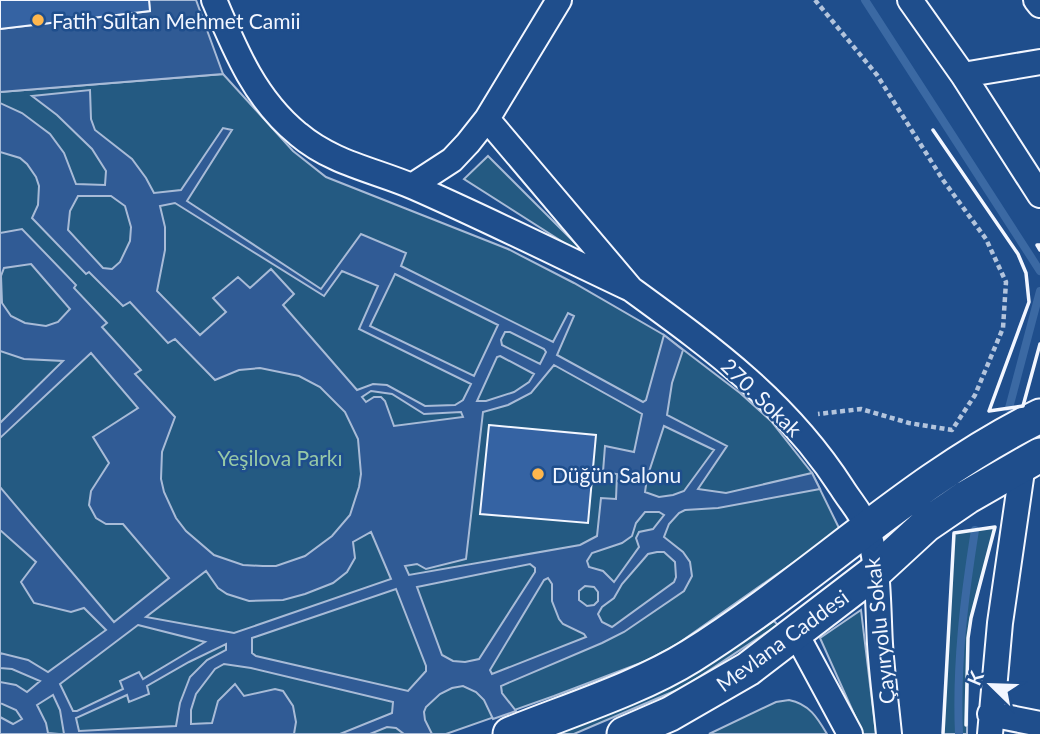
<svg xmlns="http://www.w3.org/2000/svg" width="1040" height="734" viewBox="0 0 1040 734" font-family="Lato,sans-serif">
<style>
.green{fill:#245a82;stroke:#a8bbd7;stroke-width:2}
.parking{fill:#305b95;stroke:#a8bbd7;stroke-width:2;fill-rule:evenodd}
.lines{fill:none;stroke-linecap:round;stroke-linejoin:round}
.stream{stroke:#3b69a3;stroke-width:8}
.building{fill:#3563a3;stroke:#f2f6ff;stroke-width:2}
.street-casing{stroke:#f2f6ff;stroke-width:28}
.secondary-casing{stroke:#f2f6ff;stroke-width:37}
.path{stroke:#b3c4dc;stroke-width:4.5;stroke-dasharray:5 3.5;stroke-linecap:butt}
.street{stroke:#1f4e8c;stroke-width:24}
.secondary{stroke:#1f4e8c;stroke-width:33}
.wall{stroke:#f2f6ff;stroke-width:3.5}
.poi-dot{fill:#ffb74d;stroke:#1f4e8c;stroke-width:2.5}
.labels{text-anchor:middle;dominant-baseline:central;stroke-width:5;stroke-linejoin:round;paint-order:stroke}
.poi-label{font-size:21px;fill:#f2f6ff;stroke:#1f4e8c;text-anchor:start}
.street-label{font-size:21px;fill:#f2f6ff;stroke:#1f4e8c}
.park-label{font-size:21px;fill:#97c8a6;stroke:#1f4e8c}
</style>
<rect width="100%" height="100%" fill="#1f4e8c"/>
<!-- green -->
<path class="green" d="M223 74 293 151 326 177 508 249 574 283 664 335 740 393 771 421 812 473 840 530 676 645 646 661 554 696 446 734H0V92Z
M488 156 594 262 464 179Z
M995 527 971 618 968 638 967 734H943L954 533Z
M861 610 876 734H863L820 638Z
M774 621 778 625 684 687 574 734H550L705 665Z
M789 700C809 704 817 717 827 734H709L776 702Z"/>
<!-- parking -->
<path class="parking" d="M149 0H196L223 74 0 92V29L150 11Z
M90 90 91 119 95 130 132 159 146 178 154 193 181 190 223 128 232 130 187 201 321 289 361 234 406 253 401 266 553 342 568 313 574 316 557 355 643 402 646 400 664 335 683 350 672 383 667 415 727 446 698 489 726 493 812 473 820 489 718 508 685 510 679 513 669 524 664 537 683 552 690 562 692 576 684 591 624 632 602 643 501 686 502 693 516 711 493 719 484 700 476 692 463 686 452 688 440 694 426 707 424 712 425 720 432 734H404L396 728 387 727 370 734H340L392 713 393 702 251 668 224 664 215 669 196 694 191 710V724L212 723 218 701 235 684 244 696 275 689 283 691 293 706 296 722 294 734H64L60 710 53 695 37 705 46 723 48 733 59 734H0V717L13 724 22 719 16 710 0 703V682L16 685 27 692 40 681 12 669 0 668V653L28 660 48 672 106 630 84 608 71 612 34 603 21 582 36 562 0 530V487L114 622 169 578 123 524H106L96 518 89 505 91 491 109 463 93 437 138 408 91 353 0 438V423L63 361 24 359 0 351V233L22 229 76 285 74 288 107 323 102 327 141 370 135 374 175 417 162 452 161 479 164 492 176 518 186 531 214 555 243 565 263 566H276L305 556 332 536 350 515 359 487 361 474 358 439 345 412 320 387 299 376 260 368 239 370 215 380 175 339 168 343 130 302 123 306 89 272 86 274 32 218 38 205 39 186 36 177 27 164 20 158 0 152V103L22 113 50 134 64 153 76 184 105 185 106 171 92 149 57 115 32 96ZM78 196H111L125 206 131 227 130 241 120 262 112 269 103 268 68 230 70 211ZM175 203 324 296 342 271 378 286 359 329 471 384 463 400 455 405 425 406 387 385 373 384 357 390 283 305 294 294 271 269 250 288 238 277 213 298 226 312 200 335 157 291 165 250V227L160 206ZM31 264 70 309 58 322 46 326 25 323 11 316 2 303 1 276 4 268ZM395 274 498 325 474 376 370 326ZM505 332H510L544 349 546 352 540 364 502 345 501 340ZM500 356 534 374 529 382 514 392 486 401H477L497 357ZM554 365 642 414 634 452 605 446 603 472 617 474 616 499 601 498 597 536 580 545 409 575 405 566 417 564 426 569 466 559 483 412 508 405 531 393ZM371 391 392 394 424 414 461 412 463 417 394 426 385 401 381 397H374L366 402 362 397ZM664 426 714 450 684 491 673 495 659 497 645 492 647 478ZM645 512H659L664 515 653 529 639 532 636 538 639 547 614 582 603 571 589 567 587 561 592 553 622 543 632 536 636 523ZM371 532 391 579 234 633 146 617 206 571 218 588 227 594 249 601 283 600 305 594 333 583 347 572 355 558 353 542ZM657 552H664L675 562 676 577 674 582 612 627 602 622 598 614 602 607 614 598 622 584 648 554ZM530 564 535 568V572L479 659 465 662 453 661 442 655 417 587ZM548 578 552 584V601L559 619 563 624 584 634 586 637 492 674 490 670 544 580ZM585 586 594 587 598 592V601L594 605 587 606 579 600V591ZM396 589 426 666V671L408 691 256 656 252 653V638ZM138 625 205 642 143 679 139 672 120 681 123 689 77 711H73L60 684ZM226 644V650L207 660 190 677 180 703 176 726 79 731 76 718 127 695 129 702 149 694 147 686 189 662Z"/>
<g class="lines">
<!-- stream -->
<path class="stream" d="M865 0 1040 271
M1009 408 1040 291
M959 734C956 665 964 599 975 530"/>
</g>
<!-- building -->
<path class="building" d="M0 0H149L150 11 0 29Z
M489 425 596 435 588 523 480 514Z"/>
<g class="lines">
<defs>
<path id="street" d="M214 0C235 50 255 99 298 134 332 163 374 170 414 187 487 219 559 255 631 289L487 119
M910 0 963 75 1040 195
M1036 0 1040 5
M963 75 1040 62
M412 186 452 160 468 143 487 119 559 0
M631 289C712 348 787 402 842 488 850 501 862 514 867 528 879 558 878 612 880 644 882 674 886 704 889 734
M795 632 850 734
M990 714 1040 724
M990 734 1000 623 1023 464"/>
<path id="secondary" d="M510 734C567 711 640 688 691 656 811 581 912 479 1040 416
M624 734 670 714 748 669 876 571 926 525 967 497 1040 455"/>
</defs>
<!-- street casing -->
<use href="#street" class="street-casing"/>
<!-- secondary casing -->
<use href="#secondary" class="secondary-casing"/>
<!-- path -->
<path class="path" d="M815 0 877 75 943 180 986 239 1006 282 1003 328 975 395 952 430 909 423 861 409 818 414"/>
<!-- street -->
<use href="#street" class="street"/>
<!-- secondary -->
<use href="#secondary" class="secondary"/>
<!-- wall -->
<path class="wall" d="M933 130 1018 254 1026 273 1029 302 989 411 1023 406 1040 344
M1040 245H1037L1040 250
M943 733 954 533 995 527 971 618 968 638 966 725"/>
</g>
<!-- markers -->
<g class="poi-dot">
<circle cx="38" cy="20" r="7"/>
<circle cx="538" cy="474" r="7"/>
</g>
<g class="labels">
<!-- poi labels -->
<g class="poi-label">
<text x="52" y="20">Fatih Sultan Mehmet Camii</text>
<text x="552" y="474">Düğün Salonu</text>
</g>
<!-- street labels -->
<g class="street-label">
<text transform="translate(762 397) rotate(44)">270. Sokak</text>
<text transform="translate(879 631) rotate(-96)">Çayıryolu Sokak</text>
<text transform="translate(782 640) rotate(-36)">Mevlana Caddesi</text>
</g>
<!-- park labels -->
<g class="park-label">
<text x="280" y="457">Yeşilova Parkı</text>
</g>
</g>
<!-- north arrow -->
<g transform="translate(991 685) rotate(293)" stroke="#1f4e8c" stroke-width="5" paint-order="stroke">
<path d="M0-5L12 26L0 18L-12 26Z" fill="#f2f6ff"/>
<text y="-10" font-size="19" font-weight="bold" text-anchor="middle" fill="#f2f6ff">K</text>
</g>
</svg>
